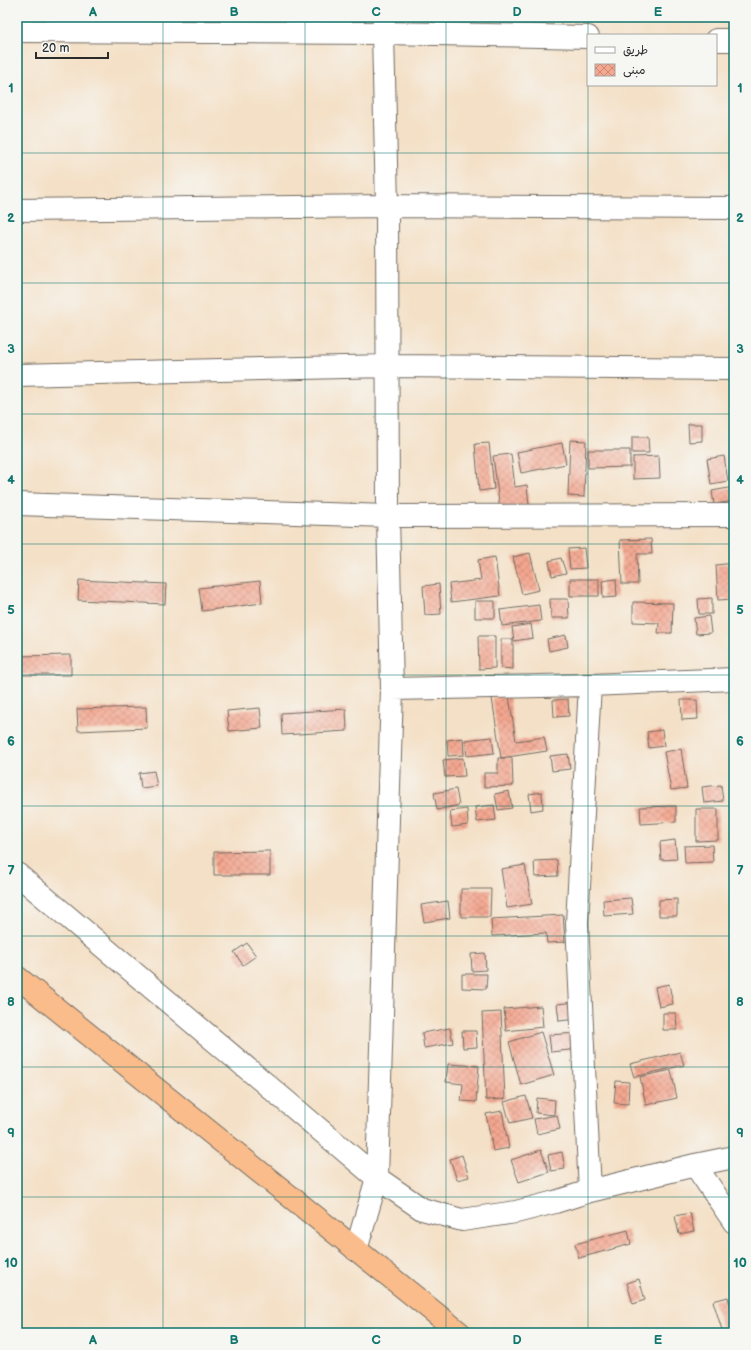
<svg xmlns="http://www.w3.org/2000/svg" width="751" height="1350" viewBox="0 0 751 1350" font-family="'Balsamiq Sans','Playpen Sans Arabic',sans-serif">
<style>
.building{fill:url(#building-cross-hatch)}
.lines{fill:none;stroke-linecap:round;stroke-linejoin:round}
.minor-casing{stroke:#716a61;stroke-width:24}
.trunk-casing{stroke:#716a61;stroke-width:24}
.minor{stroke:#fff;stroke-width:22}
.trunk{stroke:#f9bc8a;stroke-width:22}
.grid{fill:none;stroke:#0f766e;stroke-width:1;stroke-opacity:0.55}
.neatline{fill:none;stroke:#0f766e;stroke-width:1.5}
.grid-label{font-size:13px;text-anchor:middle;font-weight:bold;fill:#0f766e}
</style>
<defs>
<pattern id="building-cross-hatch" width="8" height="8" patternUnits="userSpaceOnUse"><rect width="8" height="8" fill="#f5a790"/><path d="M0 0l8 8M0 8l8-8" fill="none" stroke="#c78876"/></pattern>
</defs>
<rect width="100%" height="100%" fill="#f6f6f2"/>
<filter id="ink" filterUnits="userSpaceOnUse"><feTurbulence type="fractalNoise" baseFrequency=".025" numOctaves="2"/><feDisplacementMap in="SourceGraphic" scale="8" xChannelSelector="R" yChannelSelector="G"/><feConvolveMatrix kernelMatrix="1 2 1 2 8 2 1 2 1" color-interpolation-filters="sRGB"/></filter>
<filter id="wash" filterUnits="userSpaceOnUse"><feTurbulence type="fractalNoise" baseFrequency=".012" numOctaves="4" result="noise"/><feDisplacementMap in="SourceGraphic" scale="16" xChannelSelector="R" yChannelSelector="G"/><feGaussianBlur stdDeviation="0.9" result="paint"/><feColorMatrix in="noise" values="0 0 0 0 0 0 0 0 0 0 0 0 0 0 0 0 0 1.4 0 .05"/><feComposite in="paint" operator="in"/></filter>
<g filter="url(#wash)">
<rect width="100%" height="100%" fill="#f4e0c6"/>
<g id="blocks">
<!-- building -->
<path class="building" d="M688 424H702V441L689 442Z
M632 437H648L649 453H632Z
M570 440 586 441 584 497 568 496Z
M489 443 494 489 479 491 475 444Z
M562 443 566 464 521 473 517 452Z
M588 450H630V467L588 468Z
M511 454 515 487 527 485 529 505 500 510 493 456Z
M659 456 660 478 633 479V457Z
M724 456 728 481 711 484 707 459Z
M734 487V501L714 504 712 491Z
M651 539 652 554H637L638 584H622L620 540Z
M584 548 586 568 570 569 568 549Z
M530 553 539 590 522 594 513 557Z
M495 557 500 596 451 602 449 584 481 580 478 560Z
M561 558 566 573 552 576 549 561Z
M734 563V599L718 600 716 565Z
M570 579H599V596H570Z
M616 579 617 597 603 598 602 581Z
M79 580 166 584 165 604 78 600Z
M260 581 262 603 202 611 199 588Z
M439 584 441 614 425 615 423 586Z
M712 598V614H699L698 599Z
M550 599H568L569 618H551Z
M475 601H495V618H475Z
M633 602 673 603 672 633H658L659 623 633 622Z
M539 605 541 621 502 626 500 610Z
M709 616 711 633 696 634 694 618Z
M531 624 533 638 514 641 512 627Z
M566 635 568 647 549 651 547 639Z
M478 636H495V668L479 669Z
M501 639H513V669L501 668Z
M71 655V675H17V656Z
M509 696 516 741 544 737 547 751 501 758 492 698Z
M568 699 569 716 554 717 553 700Z
M681 700H697L698 719 682 720Z
M146 707 147 728 78 731 77 709Z
M260 708 262 728 229 731 227 711Z
M346 709 347 731 282 735 281 713Z
M662 730 664 746 649 748 647 732Z
M492 737 494 753 467 756 465 740Z
M463 738 464 755 448 756 447 740Z
M681 749 687 788 671 790 664 752Z
M568 754 570 769 552 771 550 756Z
M463 758 465 776 445 777 443 760Z
M498 758H512L513 786 484 787V773H498Z
M154 771 157 786 141 788 139 773Z
M721 785 723 801 704 803 702 787Z
M456 789 459 805 437 810 434 793Z
M509 791 512 808 498 810 495 794Z
M542 792 543 809 531 811 529 794Z
M494 805 496 820 477 822 475 807Z
M676 806V822L641 824 640 807Z
M467 809 468 825 452 827 450 811Z
M696 809H718V840L696 841Z
M675 840 677 859 661 860 660 842Z
M712 845 713 862 685 863 684 846Z
M270 851V875H214V852Z
M557 860 558 876 535 877 534 861Z
M525 865 532 904 507 908 501 869Z
M461 889H491L490 917H461Z
M631 898 633 914 604 916 603 900Z
M677 899V916H659V900Z
M448 901 450 918 424 922 421 905Z
M563 915 565 942 547 943 546 933 492 936 491 919Z
M247 943 256 956 243 965 234 952Z
M485 953 486 970 472 971 471 954Z
M462 974H487L486 989 462 988Z
M669 984 673 1004 659 1007 655 987Z
M575 1002 577 1019 559 1021 557 1004Z
M541 1006 543 1027 506 1031 504 1009Z
M501 1012 505 1099 486 1100 482 1013Z
M663 1013H676L677 1030H663Z
M450 1028 453 1043 424 1048 422 1033Z
M462 1031H476L477 1047 463 1048Z
M541 1032 554 1075 521 1085 509 1042Z
M577 1033 578 1049 551 1052 549 1035Z
M680 1052 684 1065 634 1077 630 1064Z
M448 1064 479 1066 476 1102 461 1101 463 1084 446 1082Z
M671 1070 677 1098 646 1105 640 1077Z
M616 1081 629 1082 628 1104 614 1103Z
M526 1096 532 1118 510 1123 504 1102Z
M537 1098 555 1100 554 1115 536 1113Z
M502 1111 509 1148 493 1151 486 1114Z
M557 1115 560 1129 537 1134 534 1119Z
M541 1150 549 1172 519 1182 511 1160Z
M562 1152 565 1169 551 1171 548 1155Z
M462 1155 469 1177 457 1180 450 1159Z
M690 1213 694 1231 679 1234 675 1216Z
M628 1230 631 1244 579 1258 575 1244Z
M639 1279 645 1300 633 1304 627 1283Z
M728 1297 734 1317V1333H723L713 1301Z"/>
</g>
</g>
<g filter="url(#ink)">
<use href="#blocks" fill-opacity="0" stroke="#716a61" stroke-width="1"/>
<g class="lines">
<defs>
<path id="minor" d="M17 31 383 33 588 37
M716 40H734
M17 210 387 206 734 208
M17 375 387 366 734 369
M17 504 388 516 734 515
M392 689 590 685 734 679
M17 874 377 1178 422 1209 462 1220 516 1212 555 1202 590 1191 695 1165 734 1157
M695 1165 734 1222
M590 1191 577 923 590 685
M356 1250 377 1178 392 689 388 516 387 206 383 33 384 17"/>
<path id="trunk" d="M17 977 460 1333"/>
</defs>
<!-- minor casing -->
<use href="#minor" class="minor-casing"/>
<!-- trunk casing -->
<use href="#trunk" class="trunk-casing"/>
<!-- minor -->
<use href="#minor" class="minor"/>
<!-- trunk -->
<use href="#trunk" class="trunk"/>
</g>
</g>
<!-- grid -->
<path class="grid" d="M163 17V1333M305 17V1333M446 17V1333M588 17V1333M17 153H734M17 283H734M17 414H734M17 544H734M17 675H734M17 806H734M17 936H734M17 1067H734M17 1197H734"/>
<!-- margin -->
<rect width="751" height="1350" fill="none" stroke="#f6f6f2" stroke-width="44"/>
<!-- legend -->
<rect x="587" y="34" width="130" height="52" fill="#f6f6f2" stroke="#a5a5a2"/>
<rect x="595" y="47" width="20" height="6" fill="#ffffff" stroke="#a5a5a2"/>
<text x="623" y="54" font-size="12" fill="#2b2b2b">طريق</text>
<rect x="595" y="64" width="20" height="12" fill="url(#building-cross-hatch)" stroke="#a5a5a2"/>
<text x="623" y="74" font-size="12" fill="#2b2b2b">مبنى</text>
<!-- scale -->
<path d="M36 52v6h72v-6" fill="none" stroke="#2b2b2b" stroke-width="2"/>
<text x="42" y="52" font-size="12" fill="#2b2b2b" stroke="#f6f6f2" stroke-width="3" paint-order="stroke">20 m</text>
<rect x="22" y="22" width="707" height="1306" class="neatline"/>
<g class="grid-label">
<text x="93" y="16">A</text>
<text x="234" y="16">B</text>
<text x="376" y="16">C</text>
<text x="517" y="16">D</text>
<text x="658" y="16">E</text>
<text x="11" y="92">1</text>
<text x="740" y="92">1</text>
<text x="11" y="222">2</text>
<text x="740" y="222">2</text>
<text x="11" y="353">3</text>
<text x="740" y="353">3</text>
<text x="11" y="484">4</text>
<text x="740" y="484">4</text>
<text x="11" y="614">5</text>
<text x="740" y="614">5</text>
<text x="11" y="745">6</text>
<text x="740" y="745">6</text>
<text x="11" y="875">7</text>
<text x="740" y="875">7</text>
<text x="11" y="1006">8</text>
<text x="740" y="1006">8</text>
<text x="11" y="1137">9</text>
<text x="740" y="1137">9</text>
<text x="11" y="1267">10</text>
<text x="740" y="1267">10</text>
<text x="93" y="1344">A</text>
<text x="234" y="1344">B</text>
<text x="376" y="1344">C</text>
<text x="517" y="1344">D</text>
<text x="658" y="1344">E</text>
</g>
</svg>
